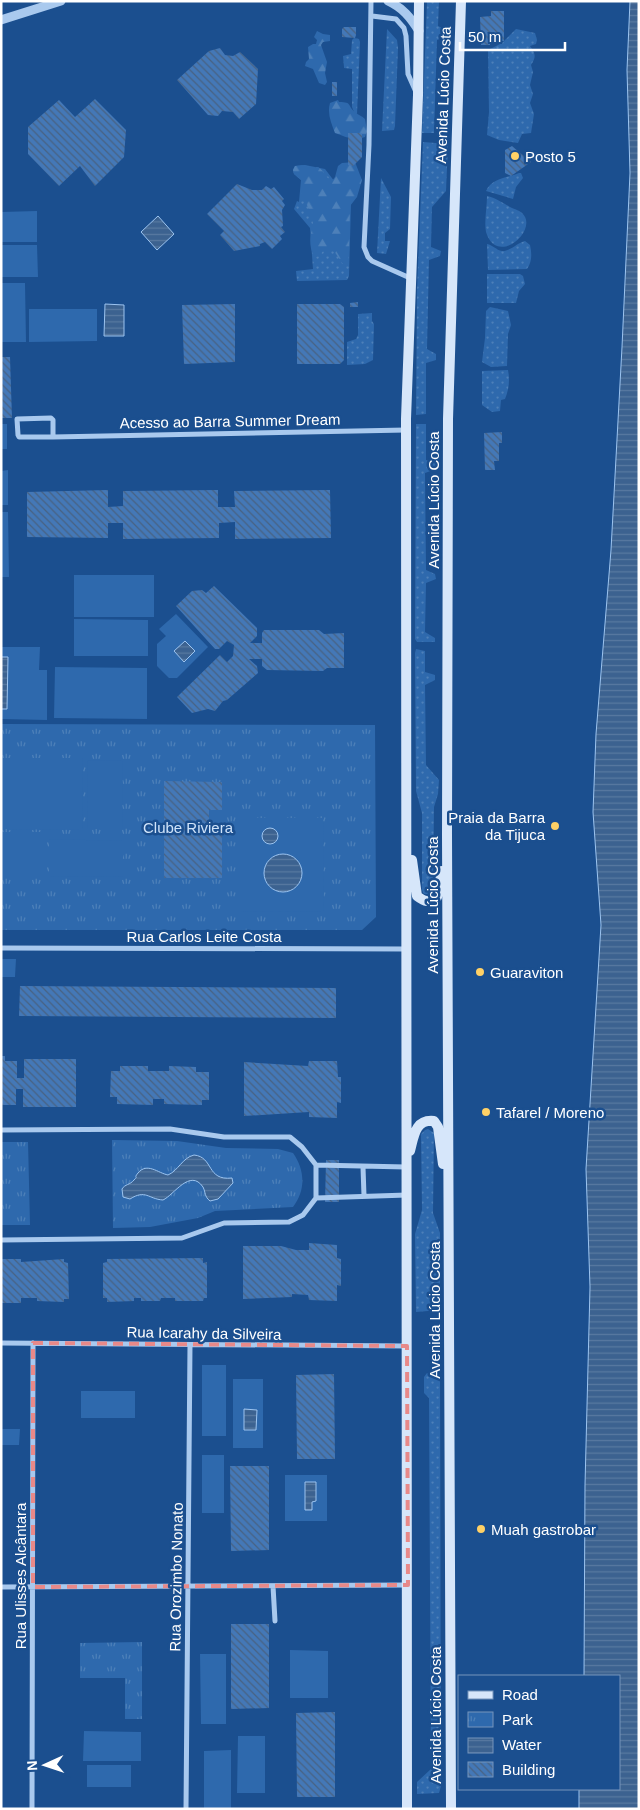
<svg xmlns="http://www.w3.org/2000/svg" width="640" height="1810" viewBox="0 0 640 1810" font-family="Arial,sans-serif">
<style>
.grass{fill:url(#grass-dots)}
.forest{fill:url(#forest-firs)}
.park{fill:url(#park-tufts)}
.garden{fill:#2e69ad}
.water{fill:url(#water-rules);stroke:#9cc4f0}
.building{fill:url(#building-back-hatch)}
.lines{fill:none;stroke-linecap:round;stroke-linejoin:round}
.minor{stroke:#a9c9ee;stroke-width:5}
.tertiary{stroke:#a9c9ee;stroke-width:9}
.secondary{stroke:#d6e6fa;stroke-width:10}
.marked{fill:none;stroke:#e88989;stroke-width:4;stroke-dasharray:10 6;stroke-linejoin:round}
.poi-dot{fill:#ffd166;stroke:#1b4f8f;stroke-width:2}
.labels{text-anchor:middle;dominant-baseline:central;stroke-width:5;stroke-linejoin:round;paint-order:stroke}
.street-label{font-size:15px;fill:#fff;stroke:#1b4f8f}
.poi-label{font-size:15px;fill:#fff;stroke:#1b4f8f;text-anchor:start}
.park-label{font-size:15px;fill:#cfe3fa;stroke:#1b4f8f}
</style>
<defs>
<pattern id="grass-dots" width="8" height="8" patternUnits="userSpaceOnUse" patternTransform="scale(1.25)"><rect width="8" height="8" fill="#2e69ad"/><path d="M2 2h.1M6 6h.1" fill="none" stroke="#4d80b9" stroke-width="1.8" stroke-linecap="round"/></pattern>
<pattern id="forest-firs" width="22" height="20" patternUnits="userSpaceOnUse" patternTransform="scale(1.25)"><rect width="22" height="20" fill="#2e69ad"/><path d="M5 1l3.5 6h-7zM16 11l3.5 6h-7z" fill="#4d80b9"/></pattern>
<pattern id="park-tufts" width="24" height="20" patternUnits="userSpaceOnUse" patternTransform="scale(1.25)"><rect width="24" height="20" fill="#2e69ad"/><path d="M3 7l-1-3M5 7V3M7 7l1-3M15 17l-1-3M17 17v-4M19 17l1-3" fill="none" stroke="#4d80b9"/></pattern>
<pattern id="water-rules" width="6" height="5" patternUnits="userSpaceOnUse" patternTransform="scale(1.25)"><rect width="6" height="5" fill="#3c6290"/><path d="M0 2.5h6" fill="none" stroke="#597aa1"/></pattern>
<pattern id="building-back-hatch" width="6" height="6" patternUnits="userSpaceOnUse" patternTransform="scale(1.25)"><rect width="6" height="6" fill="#4478b7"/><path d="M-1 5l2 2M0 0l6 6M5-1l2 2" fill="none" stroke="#486282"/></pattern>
</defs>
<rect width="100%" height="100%" fill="#1b4f8f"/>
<!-- grass -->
<path class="grass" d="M427 1H439L438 26 448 31V36L437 40 434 133H422Z
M387 29 397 40 398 48 395 126 394 130 382 131Z
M516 29 535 33 537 40 536 44 530 46C536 54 536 57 531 65L533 72 530 85 533 94 530 103 534 114 531 133 522 134 518 143 499 140 487 135 489 112 488 50 502 43Z
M354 38 359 39 360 42 357 114 354 112 352 107V69L344 68V67L343 56 351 54 352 40Z
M423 142 448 144 446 191 432 207 431 247 441 251 440 256 429 260 427 349 436 354V360L426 363V414L416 415 417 290Z
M305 165 325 169 351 203 349 276 347 280 297 281 296 271 313 269 310 228 294 209 297 201 299 202 301 180 294 174 293 170 295 166Z
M519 173H521L523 178 516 187 513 199 486 191C492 178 508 178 519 173Z
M381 178 391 197 390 229 385 233V241H390L386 254 377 253Z
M487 196C496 198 503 203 512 208 515 209 520 211 522 213 540 229 497 268 486 232 484 222 487 207 487 196Z
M525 241 530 245C532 254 532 262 527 269L488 270 487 244C493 245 496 250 502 251 511 251 517 243 525 241Z
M487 274H520L523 276 525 284 519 291 516 303H487Z
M490 307 508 311 511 325 508 334 507 366 491 367 482 362 485 338 486 311Z
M372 313V321L374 324 373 360 365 364 347 365V342L356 339 358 335V314Z
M508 370C510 379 509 390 505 399L501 400 500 411 492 412 482 405V371Z
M416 424H426V460L436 463V469L425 473 426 570 435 574 436 579 426 583 425 632 435 638V642H417L415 639Z
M416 649 425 651V672L435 675V680L425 685 426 765 439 780 438 794 434 807 433 889 430 894H424L422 890V813L416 791 415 653Z
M428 1129 434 1133 433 1213 440 1233V1310L416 1312 415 1234 422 1210 421 1134 425 1130Z
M427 1373 440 1374 441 1786 439 1793 417 1794V1782L431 1769 429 1398 424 1393V1377Z"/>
<!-- forest -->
<path class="forest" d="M317 31 323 34 330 35V41L323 42 321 45 327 62 325 73 327 82 325 85 319 83 313 69 305 66 306 62 309 59 308 47 313 44H316L317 40 314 37Z
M338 100 339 102C353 102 347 106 355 112 358 115 362 116 365 119L367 131 365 137C353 141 346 137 335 133 331 123 327 113 330 103Z
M355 162 362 180 357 197 350 206 349 254 348 261 344 265C336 258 338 248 324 250L319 256 315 257 313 255C308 241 311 236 313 223 313 219 304 196 301 193V180L294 174 293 170 295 166C307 164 305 166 315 168L318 167C325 171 325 178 332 181L335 177 338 166 342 163Z"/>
<!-- park -->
<path class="park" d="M1 724 375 725 376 917 362 930H1Z
M112 1140 177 1141 226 1148 278 1149 293 1153C305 1170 306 1190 293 1207L215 1211 198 1218 150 1227 113 1228Z
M1 1142H28L30 1225H1Z
M142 1642V1719H125V1678H80V1643Z"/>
<!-- garden -->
<path class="garden" d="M37 211V242H1V212Z
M1 245H37L38 277H1Z
M1 283H25L26 342H1Z
M29 309H97V341L29 342Z
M1 424H7V449H1Z
M8 470V505H1V471Z
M1 512H8L9 577H1Z
M74 575H154V617H74Z
M176 614 208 647 177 678H169L157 666V644L166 636 159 629Z
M74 619 148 620V656H74Z
M1 647H40L39 670H47V720L1 719Z
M55 667 147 668V719L54 718Z
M1 758H83L82 830 1 829Z
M88 760 123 761 122 829H87Z
M238 818H323L324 911 238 912Z
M1 832H42V876H1Z
M49 839 123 841V877L49 876Z
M1 959H16L15 977H1Z
M202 1365H226V1436H202Z
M233 1379H263V1448H233Z
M81 1391H135V1418H81Z
M1 1429H20L19 1445H1Z
M202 1455H224V1513H202Z
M285 1475H327V1521H285Z
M290 1650 328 1651V1698H290Z
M200 1654H226V1724H201Z
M84 1731 141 1732V1761H83Z
M238 1736H265V1793H237Z
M231 1750V1809H204V1751Z
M87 1765H131V1787H87Z"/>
<!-- water -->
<path class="water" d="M630 1H639V1809H579V1789H619V1676H584L585 1485 590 1287 586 1169 601 925 593 812 596 734 611 550 622 347 630 173 627 70Z
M158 216 174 234 157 250 141 232Z
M105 304 124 305V336H104Z
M185 641 195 651 184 662 174 651Z
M1 657H8L7 709H1Z
M262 836a8 8 0 1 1 16 0a8 8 0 1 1-16 0Z
M264 873a19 19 0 1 1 38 0a19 19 0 1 1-38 0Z
M194 1155C214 1157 206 1181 232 1178L233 1183 218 1199 210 1201C204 1196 206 1193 203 1187 190 1168 174 1195 163 1200 148 1199 146 1189 130 1199L123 1197 122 1189C125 1184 130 1185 134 1180 139 1175 133 1179 138 1173 147 1162 158 1173 168 1175 179 1170 182 1158 194 1155Z
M244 1409 257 1410 256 1430H244Z
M305 1482H316V1501L312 1502V1510H305Z"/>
<!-- building -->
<path class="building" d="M491 11H504V41H490V45H481L480 17 491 16Z
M344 27H356V35L355 38 342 37V29Z
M220 48 225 55 233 56 240 52 258 69 256 104 239 119 233 112 222 111 218 116 208 115 177 80 209 51Z
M332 82H337V96H332Z
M95 99 126 130 124 157 95 186 80 166 59 186 28 154V127L59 100 75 117Z
M348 133H362V157L353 166 348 165Z
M512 146 531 162 511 176 505 173V150Z
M237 184 252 190H262L266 186 271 189 274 187 284 199 282 201 285 205 282 210 283 226 281 227 285 232 280 236 282 239 272 249 265 242 260 244V246L234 251 220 235 224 231 207 214Z
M358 302V307H350V303Z
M235 304V362L184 364 182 305Z
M297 304H340L344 307V360L340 364H297Z
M1 357H10L12 418H1Z
M502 432V443H499V461H494L495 470H485L484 433Z
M108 490V507L123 506V491L218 490V507H235L234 491 330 490 331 538 235 539V522L219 523V538L123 539V523H108V538L27 537V492Z
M214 586 257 628V636L250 643H262V633L264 630H319L324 634 344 633V668H327L323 671 267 670 262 666V659H249L257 666 258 673 227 700 223 701 215 711 208 709 192 713 177 697 220 655 227 662 233 656 234 645 227 641 219 649H215L176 606 192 591 202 590 206 593Z
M164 781 222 782V810H209V828L222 829V878H164Z
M20 986 336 988V1018L19 1016Z
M1 1056H5V1061H17V1078H24V1059H76V1107H23V1089H16V1105H1Z
M309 1061H337L338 1077H341V1103L337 1102V1118L309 1117V1112L244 1116V1062L308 1066Z
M120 1066H148V1071H169V1066L196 1067V1072H209V1100H202V1105L164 1104V1099H153V1105L117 1104V1097H110L111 1071H120Z
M326 1160H339V1202H325Z
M309 1243 337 1245V1258L341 1259V1286L337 1285V1301L309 1300 308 1295 292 1294V1297L243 1299V1246H281L296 1250H309Z
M203 1258V1263L207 1262V1298H204L203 1301H175V1298H161L160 1301H141V1298H134V1301L107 1302V1298H103V1263L107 1262V1259Z
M2 1259H21V1262L64 1259V1262L68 1263 69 1299H64V1302L37 1301V1298H21V1303H2Z
M334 1374 335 1459H297L296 1375Z
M230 1466H269V1550L231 1551Z
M231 1624H269V1708L231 1709Z
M335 1712V1797H297L296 1713Z"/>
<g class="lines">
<!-- minor -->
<path class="minor" d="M371 1 369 145 364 247 368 257 372 261 410 278
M372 16 396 19 404 28 406 36 408 74 416 92
M53 437V420L51 418 17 419 18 435 19 437H53L406 430
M1 948 407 949
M1 1130 170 1129 224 1137H290L302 1147 316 1165V1198L303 1215 289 1222 224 1223 182 1238 1 1240
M316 1165 406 1167
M363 1167 364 1196
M316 1198 407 1195
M1 1343 407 1346
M273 1586 275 1621
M1 1587 407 1585
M32 1809 33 1343
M186 1809 190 1345"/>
<!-- tertiary -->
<path class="tertiary" d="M388 1C403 8 410 17 419 31
M1 20 61 1"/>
<!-- secondary -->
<path class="secondary" d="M412 860 417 896C425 902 428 903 437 897L442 871
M410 1151C414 1136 415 1119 434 1121L438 1127 443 1164
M407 1809 406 419 418 95 419 1
M451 1809 447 834 448 419 461 1"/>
</g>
<!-- marked area -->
<path class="marked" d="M33 1343 407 1346 408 1585 33 1587Z"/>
<!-- markers -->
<g class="poi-dot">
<circle cx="515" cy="156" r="5"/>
<circle cx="555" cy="826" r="5"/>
<circle cx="480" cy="972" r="5"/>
<circle cx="486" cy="1112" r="5"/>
<circle cx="481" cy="1529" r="5"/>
</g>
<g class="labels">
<!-- street labels -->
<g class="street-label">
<text transform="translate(443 95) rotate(-88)">Avenida Lúcio Costa</text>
<text transform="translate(230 421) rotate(-1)">Acesso ao Barra Summer Dream</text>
<text transform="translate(433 500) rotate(-90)">Avenida Lúcio Costa</text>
<text transform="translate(432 905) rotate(-90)">Avenida Lúcio Costa</text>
<text x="204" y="936">Rua Carlos Leite Costa</text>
<text transform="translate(434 1310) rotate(-90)">Avenida Lúcio Costa</text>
<text transform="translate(204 1333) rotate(1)">Rua Icarahy da Silveira</text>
<text transform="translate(20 1576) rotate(-90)">Rua Ulisses Alcântara</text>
<text transform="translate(176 1577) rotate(-89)">Rua Orozimbo Nonato</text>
<text transform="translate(435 1715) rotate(-90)">Avenida Lúcio Costa</text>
</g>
<!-- poi labels -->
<g class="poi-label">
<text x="525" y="156">Posto 5</text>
<text x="545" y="817" text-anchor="end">Praia da Barra<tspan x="545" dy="17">da Tijuca</tspan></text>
<text x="490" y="972">Guaraviton</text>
<text x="496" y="1112">Tafarel / Moreno</text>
<text x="491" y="1529">Muah gastrobar</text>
</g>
<!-- park labels -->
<g class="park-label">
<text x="188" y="827">Clube Riviera</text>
</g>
</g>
<!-- border -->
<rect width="640" height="1810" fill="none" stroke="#ffffff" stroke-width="5"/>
<!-- legend -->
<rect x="458" y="1675" width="162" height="115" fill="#1b4f8f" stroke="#7695bc"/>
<rect x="468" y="1691" width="25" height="8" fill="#d6e6fa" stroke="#7695bc"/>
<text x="502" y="1700" font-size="15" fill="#ffffff">Road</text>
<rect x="468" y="1712" width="25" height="15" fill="url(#park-tufts)" stroke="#7695bc"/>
<text x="502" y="1725" font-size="15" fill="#ffffff">Park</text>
<rect x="468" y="1738" width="25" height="15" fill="url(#water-rules)" stroke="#7695bc"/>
<text x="502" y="1750" font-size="15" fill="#ffffff">Water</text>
<rect x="468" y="1762" width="25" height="15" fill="url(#building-back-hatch)" stroke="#7695bc"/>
<text x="502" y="1775" font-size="15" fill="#ffffff">Building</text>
<!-- north arrow -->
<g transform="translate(45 1765) rotate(267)" stroke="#1b4f8f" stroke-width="4" paint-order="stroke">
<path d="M0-4L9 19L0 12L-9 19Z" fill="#ffffff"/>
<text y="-8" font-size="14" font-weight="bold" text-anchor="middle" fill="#ffffff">N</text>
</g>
<!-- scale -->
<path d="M460 42v8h105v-8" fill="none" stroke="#ffffff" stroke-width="2.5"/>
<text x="468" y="42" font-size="15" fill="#ffffff" stroke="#1b4f8f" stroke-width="4" paint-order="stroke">50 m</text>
</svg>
